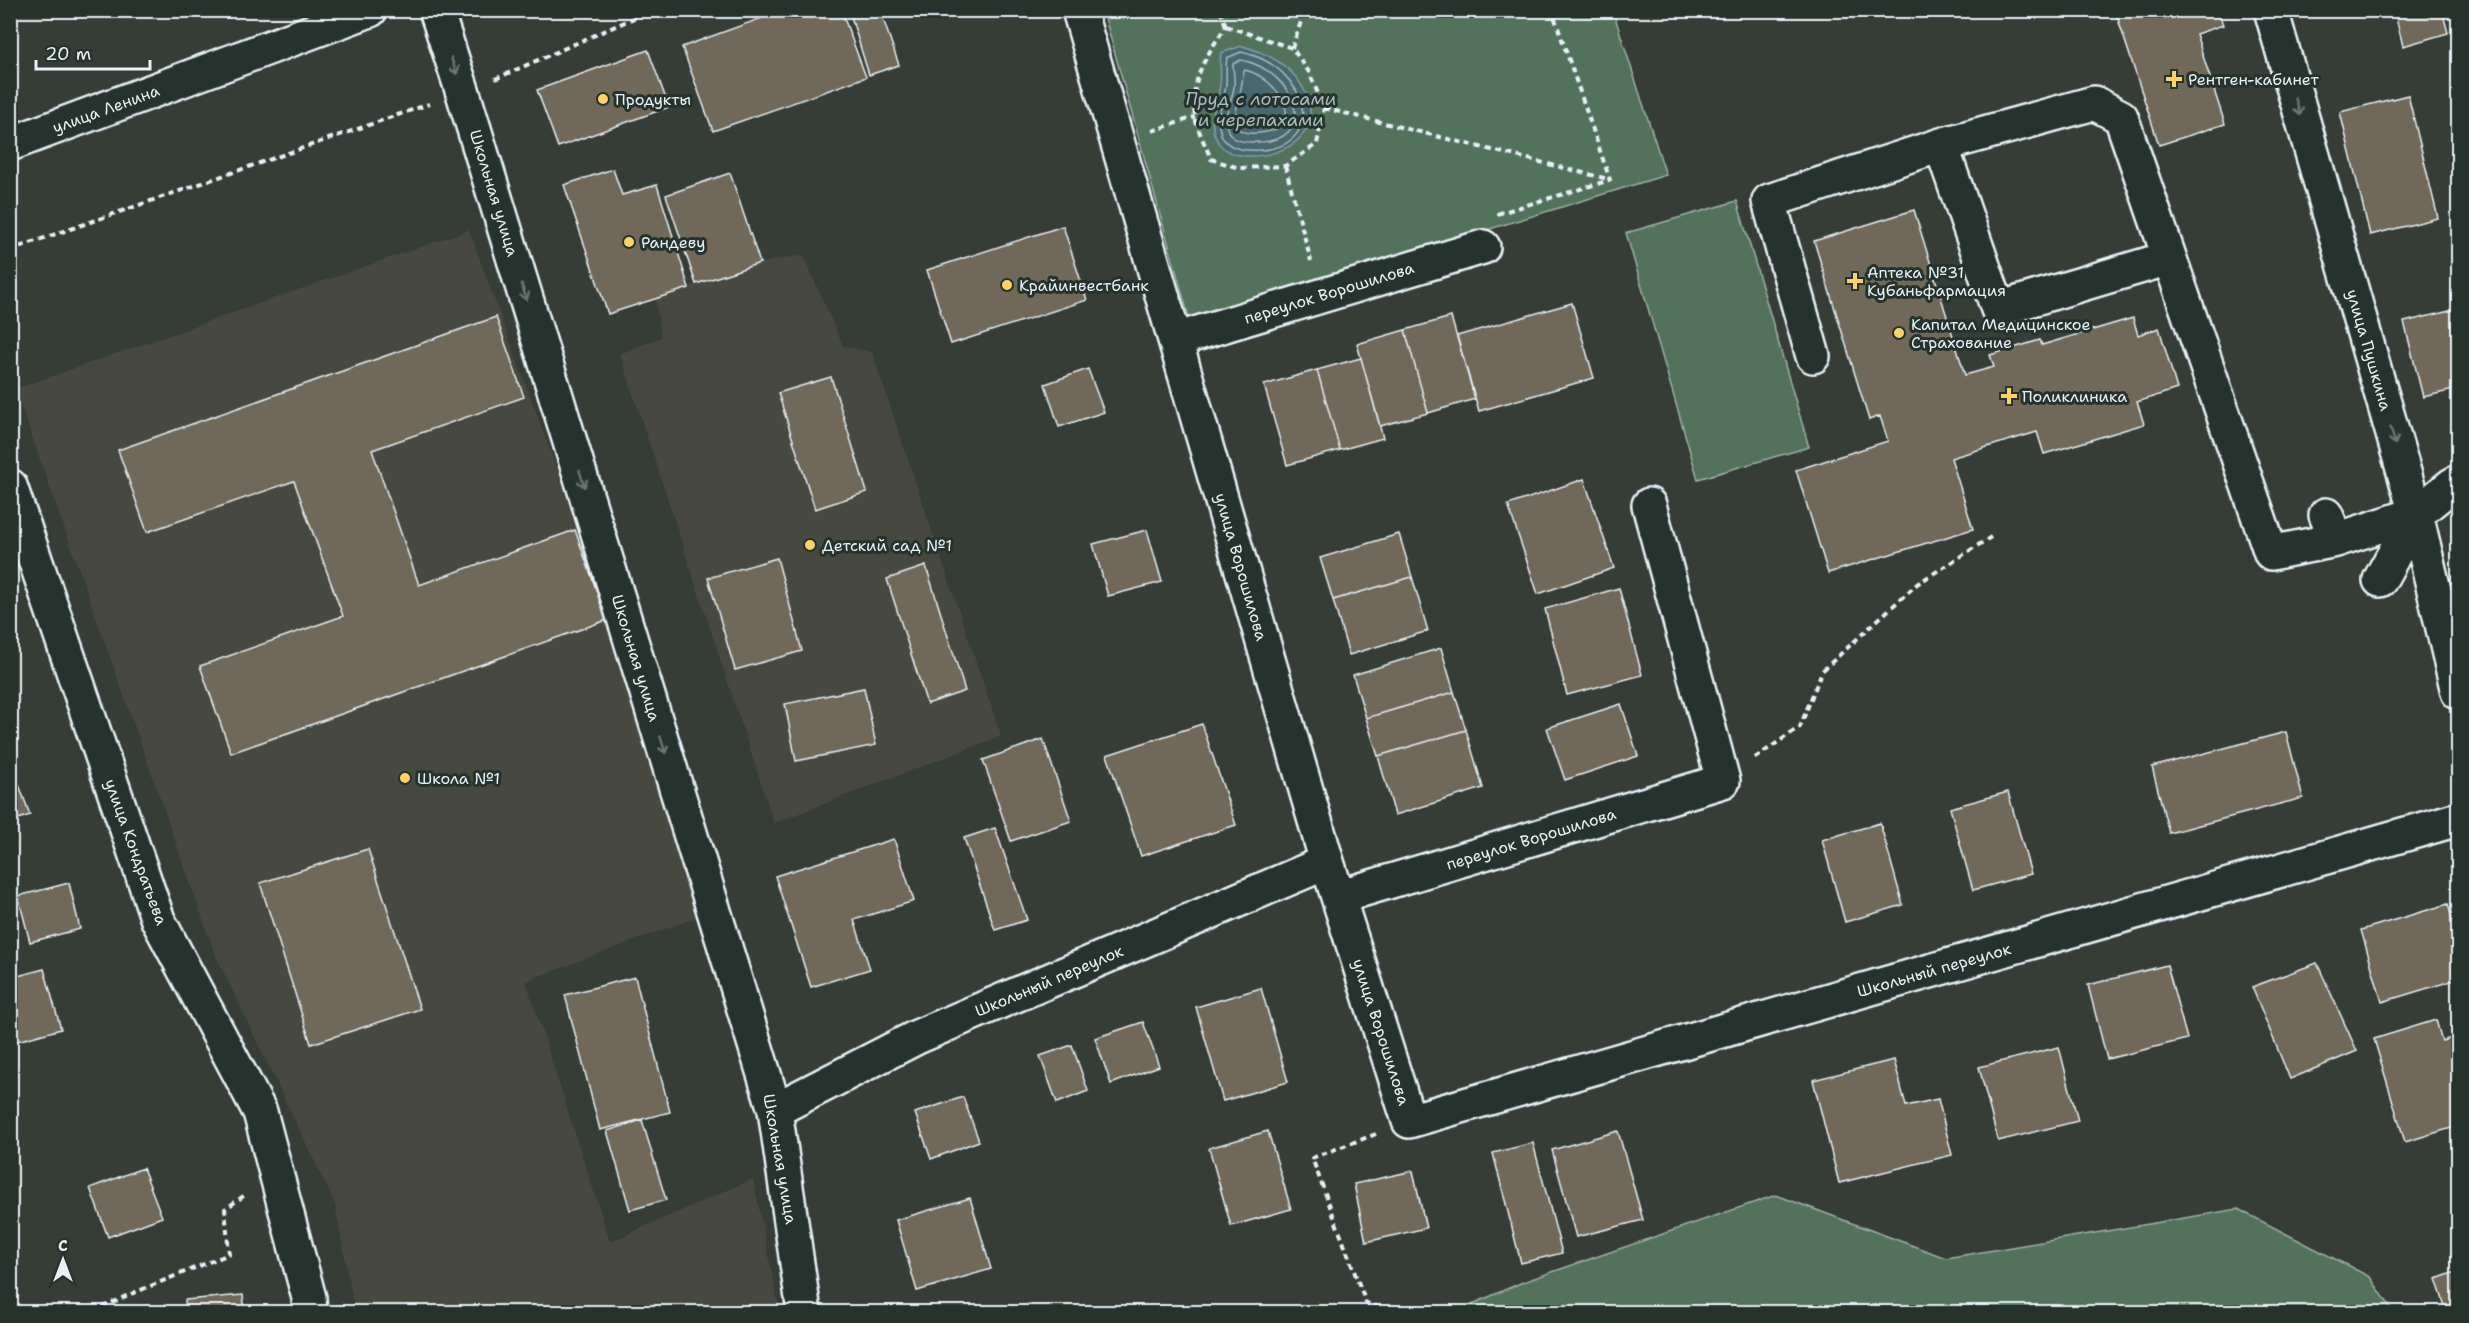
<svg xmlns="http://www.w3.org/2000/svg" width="2469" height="1323" viewBox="0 0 2469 1323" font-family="'Shantell Sans',sans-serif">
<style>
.built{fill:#474a40}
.green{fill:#53725b;stroke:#9eb2aa;stroke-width:1.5}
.water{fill:#47676e;stroke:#879ea5;stroke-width:1.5}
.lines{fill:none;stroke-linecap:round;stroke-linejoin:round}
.shore{stroke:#a8bac1;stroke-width:1.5}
.building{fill:#706758;stroke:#e8f1f8;stroke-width:1.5}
.minor-casing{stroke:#e8f1f8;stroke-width:38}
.path{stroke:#e8f1f8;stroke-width:4;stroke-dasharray:6 4.5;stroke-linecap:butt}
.minor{stroke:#26332d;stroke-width:33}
.oneway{stroke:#6a7674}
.poi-dot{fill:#ffd166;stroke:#26332d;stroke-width:2}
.labels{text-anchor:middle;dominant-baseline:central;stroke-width:6;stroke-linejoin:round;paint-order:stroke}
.poi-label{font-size:16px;fill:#e8f1f8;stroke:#26332d;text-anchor:start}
.street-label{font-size:16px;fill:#e8f1f8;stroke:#26332d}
.water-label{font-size:18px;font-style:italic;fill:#a8bac1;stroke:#26332d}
</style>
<rect width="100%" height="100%" fill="#353d36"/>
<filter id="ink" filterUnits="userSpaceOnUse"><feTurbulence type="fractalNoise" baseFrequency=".0167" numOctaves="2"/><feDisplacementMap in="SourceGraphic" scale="12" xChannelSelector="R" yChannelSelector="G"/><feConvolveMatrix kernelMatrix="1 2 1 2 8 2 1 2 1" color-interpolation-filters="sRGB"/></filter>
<g filter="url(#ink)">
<!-- built -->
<path class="built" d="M469 230 619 639 697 917 526 981 610 1242 753 1179 780 1312H355L335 1204 216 956 15 389Z
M803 255 843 346 872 352 1001 736 774 823 620 354 661 337 655 298 760 263Z"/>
<!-- green -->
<path class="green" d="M1103 11H1613L1666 175 1190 321Z
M1737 201 1809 447 1698 479 1626 233Z
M1776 1195 1946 1258 2238 1209 2370 1277 2394 1312H1454L1523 1282Z"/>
<!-- water -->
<path class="water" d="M1242 46C1265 52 1290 65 1302 86 1328 130 1288 158 1246 156 1234 155 1221 150 1216 138 1207 118 1218 104 1220 85 1222 74 1219 63 1221 53Z"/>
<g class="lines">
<!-- shore -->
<path class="shore" d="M1241 52C1310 65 1333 156 1247 150 1236 149 1225 145 1221 134 1214 115 1224 103 1226 85 1227 76 1225 67 1227 58Z
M1241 60C1296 70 1324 146 1251 142 1242 142 1232 140 1228 131 1222 115 1232 102 1234 87 1235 79 1233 71 1233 64Z
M1245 70C1277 77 1312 129 1259 133 1251 134 1243 133 1237 128 1232 110 1243 92 1243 73Z"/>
</g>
<!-- building -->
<path class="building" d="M784 10H841L866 77 713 131 682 47Z
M849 10H880L899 65 869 75Z
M2115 10H2218L2223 25 2196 34 2225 124 2159 145Z
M2394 10H2442L2448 33 2403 46Z
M648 50 669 107 558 147 537 90Z
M2408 95 2438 218 2370 235 2340 112Z
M613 169 622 195 657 185 689 288 608 314 564 185Z
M730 173 760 263 696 284 666 195Z
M1914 210 1965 375 1994 367 1990 355 2040 340 2042 345 2133 318 2138 335 2159 328 2177 389 2137 402 2144 424 2044 454 2037 432 1951 458 1973 529 1828 573 1796 470 1888 441 1880 416 1869 420 1814 241Z
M1063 226 1087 300 951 344 927 270Z
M1572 303 1594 378 1479 411 1457 336Z
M2458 309V389L2423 397 2404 322Z
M496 317 524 397 372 450 419 585 575 530 607 620 231 753 200 666 343 616 294 481 147 532 118 450Z
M1451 317 1475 399 1428 413 1405 330Z
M1405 330 1428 413 1380 426 1357 344Z
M1361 358 1383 438 1340 450 1317 370Z
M1088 369 1104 412 1059 427 1045 384Z
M1317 370 1340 450 1287 465 1264 385Z
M831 377 867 492 815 509 778 393Z
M1584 479 1614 568 1538 594 1508 505Z
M1147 530 1162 582 1108 596 1093 544Z
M1399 534 1412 577 1333 600 1320 558Z
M777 558 802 651 735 670 708 578Z
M926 566 965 691 927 704 887 579Z
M1412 577 1428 631 1349 655 1333 600Z
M1619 588 1642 675 1567 695 1545 609Z
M1441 648 1454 692 1366 718 1353 675Z
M864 688 876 745 796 761 785 704Z
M1454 692 1466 730 1378 756 1366 718Z
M1621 704 1638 756 1565 780 1547 728Z
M1202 724 1236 825 1141 856 1107 755Z
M1466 730 1483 788 1395 815 1378 756Z
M2286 732 2303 798 2169 833 2152 767Z
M1043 739 1071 821 1011 841 983 760Z
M18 782 30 815 10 822V784Z
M2008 792 2031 874 1973 890 1950 808Z
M1880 823 1903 905 1845 922 1822 840Z
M995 828 1027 920 995 930 964 838Z
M894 839 914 901 854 920 870 969 811 987 775 876Z
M368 849 420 1009 311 1044 260 883Z
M69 883 80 929 30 942 18 896Z
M2448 904 2458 939V979L2382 1002 2361 930Z
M2317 963 2357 1051 2290 1079 2252 987Z
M2167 965 2187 1039 2107 1059 2088 985Z
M44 969 61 1029 10 1043V978Z
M635 977 670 1112 600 1130 565 995Z
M1261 988 1288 1082 1223 1101 1196 1007Z
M2436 1020 2442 1041 2458 1036V1126L2405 1142 2374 1039Z
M1143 1022 1159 1066 1111 1084 1095 1038Z
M1072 1045 1088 1091 1057 1103 1040 1056Z
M2059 1047 2078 1121 1998 1141 1979 1067Z
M1894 1060 1906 1106 1938 1099 1952 1155 1839 1183 1813 1080Z
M963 1097 979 1141 931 1159 915 1113Z
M642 1120 666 1200 630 1210 607 1131Z
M1268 1131 1291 1209 1231 1226 1209 1148Z
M1618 1131 1643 1220 1576 1237 1552 1150Z
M1533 1143 1562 1253 1521 1263 1493 1153Z
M143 1168 162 1217 108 1237 90 1188Z
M1413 1171 1426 1228 1366 1242 1354 1184Z
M970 1198 991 1269 917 1291 896 1220Z
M2458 1271V1312H2447L2436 1279Z
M243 1295 245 1312H186L185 1300Z"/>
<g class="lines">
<defs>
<path id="minor" d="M436 10 463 93 775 1110 804 1312
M1079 10 1327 862 1409 1121 2458 819
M2271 10 2416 514 2458 692
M10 144 370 10
M2169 258 1998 309 1941 145 2094 103 2121 117 2271 553 2336 540
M1175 340 1483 247
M1813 356 1769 201 1941 145
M10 486 158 920 260 1112 309 1298 310 1312
M2326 515 2336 540 2416 514 2452 485 2458 482
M2380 580 2416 514
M1338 897 1723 781 1649 505
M775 1110 917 1037 1327 862"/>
</defs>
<!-- minor casing -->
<use href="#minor" class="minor-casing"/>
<!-- path -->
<path class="path" d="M1220 10 1226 26
M10 12 14 10
M1226 26 1292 48 1309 72 1324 108 1317 144 1285 166 1239 168 1211 159C1206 146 1197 130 1195 116 1189 80 1207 55 1226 26Z
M1292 48 1305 10
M495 79 652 10
M1324 108 1608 179
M1152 131 1195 117
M1285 166 1311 261
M1497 214 1610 180 1552 10
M10 250 429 104
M1755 758 1800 727 1822 671 1917 584 1991 537
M1376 1134 1312 1158 1366 1303 1395 1312
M93 1312 126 1296 229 1254 225 1209 245 1195"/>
<!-- minor -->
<use href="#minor" class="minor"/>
</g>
<!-- one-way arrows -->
<defs><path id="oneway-shaft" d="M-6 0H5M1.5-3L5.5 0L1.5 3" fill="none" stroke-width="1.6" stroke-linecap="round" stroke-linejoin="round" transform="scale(1.5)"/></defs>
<g class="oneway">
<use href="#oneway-shaft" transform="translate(454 66) rotate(71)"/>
<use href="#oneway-shaft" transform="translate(2298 107) rotate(74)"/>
<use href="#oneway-shaft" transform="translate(524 292) rotate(73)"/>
<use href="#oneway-shaft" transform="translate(2393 436) rotate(74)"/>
<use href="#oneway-shaft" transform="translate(582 479) rotate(73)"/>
<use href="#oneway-shaft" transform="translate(663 745) rotate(73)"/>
</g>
</g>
<!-- markers -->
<g class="poi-dot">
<path d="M2171 70h6v6h6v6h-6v6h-6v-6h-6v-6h6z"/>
<circle cx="603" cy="99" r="6"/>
<circle cx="629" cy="242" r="6"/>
<path d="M1852 272h6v6h6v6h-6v6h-6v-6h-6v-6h6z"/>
<circle cx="1007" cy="285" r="6"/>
<circle cx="1899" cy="333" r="6"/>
<path d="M2006 387h6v6h6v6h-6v6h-6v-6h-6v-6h6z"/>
<circle cx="810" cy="545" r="6"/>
<circle cx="405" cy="778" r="6"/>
</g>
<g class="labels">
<!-- poi labels -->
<g class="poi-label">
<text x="2188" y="79">Рентген-кабинет</text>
<text x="615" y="99">Продукты</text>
<text x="641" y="242">Рандеву</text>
<text x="1867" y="272">Аптека №31<tspan x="1867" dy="18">Кубаньфармация</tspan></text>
<text x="1019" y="285">Крайинвестбанк</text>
<text x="1911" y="324">Капитал Медицинское<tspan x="1911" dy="18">Страхование</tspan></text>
<text x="2022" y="396">Поликлиника</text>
<text x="822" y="545">Детский сад №1</text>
<text x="417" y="778">Школа №1</text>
</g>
<!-- street labels -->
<g class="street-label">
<text transform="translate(106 109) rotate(-20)">улица Ленина</text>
<text transform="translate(494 193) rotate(73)">Школьная улица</text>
<text transform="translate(1329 293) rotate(-17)">переулок Ворошилова</text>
<text transform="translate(2369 350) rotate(74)">улица Пушкина</text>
<text transform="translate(1241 567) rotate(74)">улица Ворошилова</text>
<text transform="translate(636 658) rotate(73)">Школьная улица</text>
<text transform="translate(1531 839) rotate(-17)">переулок Ворошилова</text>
<text transform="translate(136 852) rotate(70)">улица Кондратьева</text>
<text transform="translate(1934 970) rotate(-16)">Школьный переулок</text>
<text transform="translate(1049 981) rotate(-23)">Школьный переулок</text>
<text transform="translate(1381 1032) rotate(72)">улица Ворошилова</text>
<text transform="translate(780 1159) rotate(80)">Школьная улица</text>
</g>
<!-- water labels -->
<g class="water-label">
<text x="1261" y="99">Пруд с лотосами<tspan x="1261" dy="21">и черепахами</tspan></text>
</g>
</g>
<!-- margin -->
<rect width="2469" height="1323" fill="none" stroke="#26332d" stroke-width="36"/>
<rect x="18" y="18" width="2433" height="1287" fill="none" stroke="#e8f1f8" stroke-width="2" filter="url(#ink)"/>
<!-- north arrow -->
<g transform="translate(63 1260)" stroke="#26332d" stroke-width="4.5" paint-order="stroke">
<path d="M0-4.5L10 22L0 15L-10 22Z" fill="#e8f1f8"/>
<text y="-9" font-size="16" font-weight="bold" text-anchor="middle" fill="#e8f1f8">С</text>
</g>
<!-- scale -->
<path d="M36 60v9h114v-9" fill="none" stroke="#e8f1f8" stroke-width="3"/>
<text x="45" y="60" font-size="18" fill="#e8f1f8" stroke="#26332d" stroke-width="4.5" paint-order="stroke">20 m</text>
</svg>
